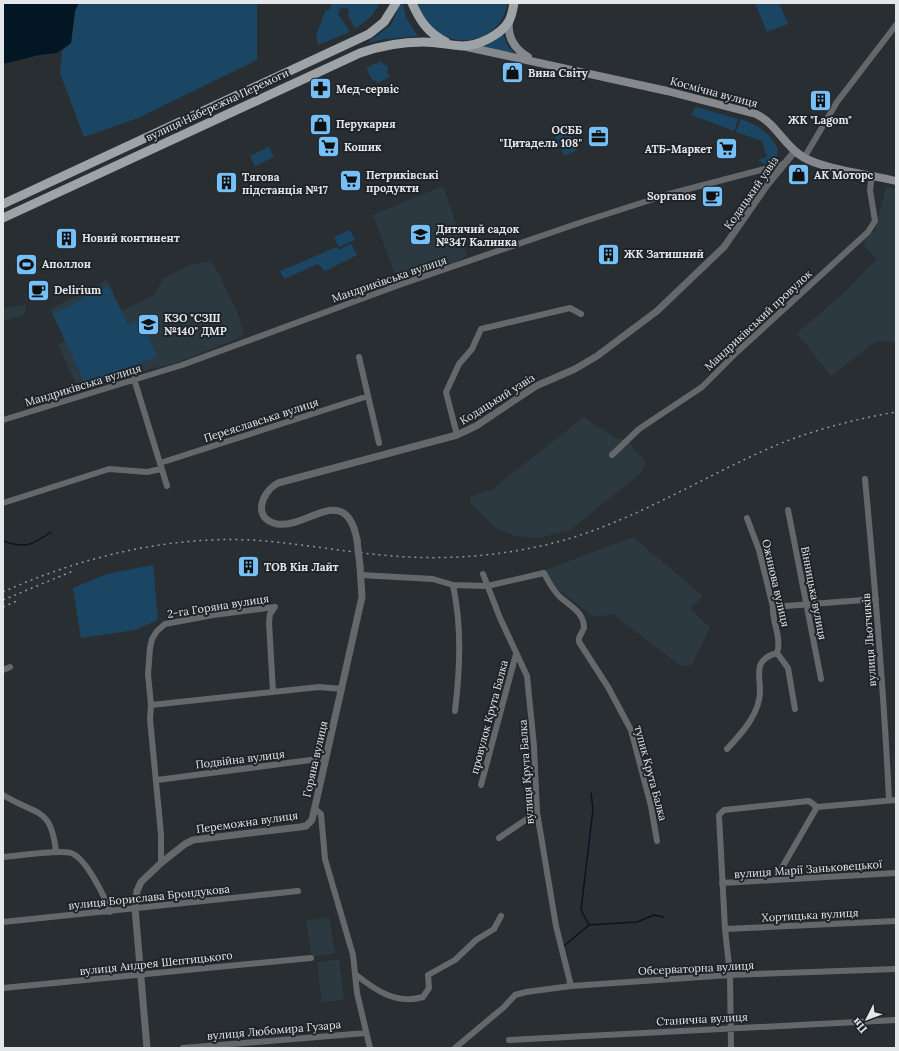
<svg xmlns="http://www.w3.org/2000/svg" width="899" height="1051" viewBox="0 0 899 1051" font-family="Lora,serif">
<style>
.built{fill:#2d3941}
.green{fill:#1b4663}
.water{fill:#031624}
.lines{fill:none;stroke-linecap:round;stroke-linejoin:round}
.stream{stroke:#031624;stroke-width:1.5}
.minor{stroke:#65686b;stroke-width:6}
.tertiary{stroke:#65686b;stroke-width:7}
.secondary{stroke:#85898d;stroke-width:8}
.primary{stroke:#9da3a7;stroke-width:9}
.rail{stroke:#919599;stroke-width:1.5;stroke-dasharray:2 4;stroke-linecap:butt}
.tertiary-bridge{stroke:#65686b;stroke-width:7}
.labels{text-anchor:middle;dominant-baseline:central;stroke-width:4;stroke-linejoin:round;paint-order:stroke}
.poi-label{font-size:11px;font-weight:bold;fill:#e4e7ea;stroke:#1f2429;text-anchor:start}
.street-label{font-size:11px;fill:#e4e7ea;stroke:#1f2429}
</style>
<rect width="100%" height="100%" fill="#292e33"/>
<!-- built -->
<path class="built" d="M443 186 467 255 454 264 407 279H397L373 215Z
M886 187 896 189V342L876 341 831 376 797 333 844 293 877 259 865 247 864 240 875 230Z
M210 261 215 266 238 314 244 334 242 337 173 364 154 368 88 390 86 385 78 388 58 345 65 341 50 309 107 280 121 311 154 295 163 279 191 265Z
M26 304 25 314 3 321V309Z
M584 417 616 439 626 440 630 443 635 449 633 450 642 457 645 463 641 473 570 530 538 538 516 536 495 528 471 503 470 497 491 490Z
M633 537 703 596 690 609 710 627 692 665 681 666 613 614 594 617 556 587 543 571Z
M329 917 335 953 312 957 306 921Z
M339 959 344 1000 322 1002 317 963Z"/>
<!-- green -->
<path class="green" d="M79 3H257V60L138 118 84 137 60 73 62 51 71 43 75 11Z
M332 3H379C375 14 366 23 355 28L348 16 349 9 341 7 338 14 350 32 318 45 316 35 326 9 329 10Z
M401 3H403L406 18 418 36 385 39 367 43 391 25Z
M418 3H507C500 53 427 52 418 3Z
M755 3H779L788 24 767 32Z
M503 33 507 45 516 55 481 48Z
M381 61 383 65 388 66 387 72 390 77 377 83 375 80 373 81 366 68Z
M696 107 738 119 734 131 691 115Z
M741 119C759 126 768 131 778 149L776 160 763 164 758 160 767 157 762 141 736 132Z
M567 127 577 150 564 156 554 133Z
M269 147 274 157 255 166 250 156Z
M350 230 355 240 339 247 334 237Z
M351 244 357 255 325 271 318 264 284 279 280 271 337 247 338 250Z
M109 285 128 325 140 319 157 356 88 390 53 314Z
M153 565 158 620 135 630 81 638 73 588 107 574Z"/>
<!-- water -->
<path class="water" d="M3 3H79L75 11 71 43 57 53 39 55 3 64Z"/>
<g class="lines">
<!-- stream -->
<path class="stream" d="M3 541C26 549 32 545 51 532
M591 793 593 809 581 910 589 925 637 922 654 915 663 917
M564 946 589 925"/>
<!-- minor -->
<path class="minor" d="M804 158 837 102 896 25
M359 357 379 443
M134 379 167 486
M3 420 182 365 399 285 579 223 669 194 784 164
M457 435 446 392 459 364 472 349 481 329 570 308 581 314
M612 455 639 429 702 387 736 353 868 232 875 221 870 190 872 175
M160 463 368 396
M865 479C875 586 884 693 889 800
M3 503 109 469 147 472 161 469
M788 510 821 679
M747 518 759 550 773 607C772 623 782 637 777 653L788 668 795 709
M483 574 500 618 527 676 534 746 537 812 556 926 571 986
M361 575 433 579 453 585 487 586 544 573C548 581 553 590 560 597 570 606 584 612 584 628L579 638V642L608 687 631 730 651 806 657 841
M453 585C462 627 460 669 455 711
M773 607 876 599
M3 670 10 667
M273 692 269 622 270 614 275 607
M151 705 319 687 342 689
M727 749C740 735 755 719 759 700 764 680 748 661 777 653
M157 780 326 758
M481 785 516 654
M3 795C37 816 51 806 56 852
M315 809 321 814 325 859 353 955 357 993 370 1048
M499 838 537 812
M3 857C19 856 58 849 71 853 86 858 105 897 110 912
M161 863V834L150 719 151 705 148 674 150 648 152 639 157 631 165 624 213 615 275 607
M776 878 817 807 896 800
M722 883 896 873
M3 922 298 891
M725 929 896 921
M355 974C375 990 396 1005 423 997L429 988 428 975 455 960 476 940 494 929 501 916
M3 988 311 958
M509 1040 896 1020
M183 1048 366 1033
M455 1048 504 1007 515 995 526 992 571 986 730 975 896 969
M731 1048 730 975 725 929 719 815 724 810 809 801 817 807"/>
<!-- tertiary -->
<path class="tertiary" d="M357 540C346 481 307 529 277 524 252 519 261 492 278 483L457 435 476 426 536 386 575 369 597 356 657 311 724 247 767 185 795 151
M147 1048 135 908 137 891 141 882 161 863 185 844 193 840 300 827 306 826 312 820 362 597 360 566"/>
<!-- secondary -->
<path class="secondary" d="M509 21C507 37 515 49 528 57
M467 47 667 91 756 114C777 124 784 146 803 157 822 169 873 175 896 181"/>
<!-- primary -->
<path class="primary" d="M412 3C420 21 428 33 446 42
M3 204 369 34 384 22 396 3
M3 218 360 53C380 46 401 42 423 42 436 42 449 45 462 46 478 46 501 35 509 21 512 15 513 9 514 3"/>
<!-- rail -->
<path class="rail" d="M3 592C81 557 167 536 252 540 296 543 339 551 382 555 432 560 481 558 531 548 621 531 696 479 779 444 817 429 856 419 896 412
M3 600 73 571
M3 607 19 600"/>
<!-- tertiary-bridge -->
<path class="tertiary-bridge" d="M357 540 360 566"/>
</g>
<!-- icons -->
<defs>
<symbol id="shop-square" viewBox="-11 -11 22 22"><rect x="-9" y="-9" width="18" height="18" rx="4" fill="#75c0f6" stroke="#1f2429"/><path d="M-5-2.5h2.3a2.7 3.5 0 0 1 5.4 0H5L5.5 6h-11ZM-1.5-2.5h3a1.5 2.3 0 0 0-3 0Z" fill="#111"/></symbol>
<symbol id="pharmacy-square" viewBox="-11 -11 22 22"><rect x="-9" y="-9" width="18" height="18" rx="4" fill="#75c0f6" stroke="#1f2429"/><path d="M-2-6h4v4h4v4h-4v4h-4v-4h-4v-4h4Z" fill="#111"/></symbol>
<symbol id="building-square" viewBox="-11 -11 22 22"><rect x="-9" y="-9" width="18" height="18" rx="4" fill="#75c0f6" stroke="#1f2429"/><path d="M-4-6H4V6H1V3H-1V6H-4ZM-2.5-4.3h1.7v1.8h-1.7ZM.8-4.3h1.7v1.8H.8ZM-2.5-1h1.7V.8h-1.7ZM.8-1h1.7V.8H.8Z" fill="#111"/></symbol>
<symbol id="office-square" viewBox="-11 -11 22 22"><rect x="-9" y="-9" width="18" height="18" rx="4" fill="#75c0f6" stroke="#1f2429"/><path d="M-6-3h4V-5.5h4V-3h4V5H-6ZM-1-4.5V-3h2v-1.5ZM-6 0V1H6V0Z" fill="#111"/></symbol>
<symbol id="supermarket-square" viewBox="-11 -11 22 22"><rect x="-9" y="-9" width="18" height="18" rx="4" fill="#75c0f6" stroke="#1f2429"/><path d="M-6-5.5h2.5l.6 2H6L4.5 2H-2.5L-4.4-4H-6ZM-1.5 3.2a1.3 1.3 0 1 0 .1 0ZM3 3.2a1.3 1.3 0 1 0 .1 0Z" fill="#111"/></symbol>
<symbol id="cafe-square" viewBox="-11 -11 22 22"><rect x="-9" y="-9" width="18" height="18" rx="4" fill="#75c0f6" stroke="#1f2429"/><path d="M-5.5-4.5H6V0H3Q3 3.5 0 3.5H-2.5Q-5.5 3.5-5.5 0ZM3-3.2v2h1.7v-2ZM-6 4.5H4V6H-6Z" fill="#111"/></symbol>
<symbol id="school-square" viewBox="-11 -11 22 22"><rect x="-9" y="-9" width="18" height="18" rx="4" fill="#75c0f6" stroke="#1f2429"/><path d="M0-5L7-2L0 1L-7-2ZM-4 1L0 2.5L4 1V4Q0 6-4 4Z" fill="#111"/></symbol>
<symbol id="stadium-square" viewBox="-11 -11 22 22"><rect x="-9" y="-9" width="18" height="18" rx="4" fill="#75c0f6" stroke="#1f2429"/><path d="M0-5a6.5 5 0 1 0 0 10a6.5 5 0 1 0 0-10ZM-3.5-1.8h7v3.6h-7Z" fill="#111"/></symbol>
</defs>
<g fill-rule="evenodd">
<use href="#shop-square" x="500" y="60" width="25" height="25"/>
<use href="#pharmacy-square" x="308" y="76" width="25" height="25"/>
<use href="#building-square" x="808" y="88" width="25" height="25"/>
<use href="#shop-square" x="308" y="112" width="25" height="25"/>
<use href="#office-square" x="586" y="124" width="25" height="25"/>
<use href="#supermarket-square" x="316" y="134" width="25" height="25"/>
<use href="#supermarket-square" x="714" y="136" width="25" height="25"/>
<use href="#shop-square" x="786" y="162" width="25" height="25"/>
<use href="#supermarket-square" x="338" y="168" width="25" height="25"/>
<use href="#building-square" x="214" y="170" width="25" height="25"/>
<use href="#cafe-square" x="700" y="184" width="25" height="25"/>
<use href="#school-square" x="408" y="222" width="25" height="25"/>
<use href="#building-square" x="54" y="226" width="25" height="25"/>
<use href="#building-square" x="596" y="242" width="25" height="25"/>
<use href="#stadium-square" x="14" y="252" width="25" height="25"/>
<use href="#cafe-square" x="26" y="278" width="25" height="25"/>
<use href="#school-square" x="136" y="312" width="25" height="25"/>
<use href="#building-square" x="236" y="554" width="25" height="25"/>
</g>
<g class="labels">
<!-- poi labels -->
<g class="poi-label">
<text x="528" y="73">Вина Світу</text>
<text x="336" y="89">Мед-сервіс</text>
<text x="820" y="120" text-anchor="middle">ЖК "Lagom"</text>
<text x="336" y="124">Перукарня</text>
<text x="582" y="130" text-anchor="end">ОСББ<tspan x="582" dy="13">"Цитадель 108"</tspan></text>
<text x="344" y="147">Кошик</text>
<text x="712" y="149" text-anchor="end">АТБ-Маркет</text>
<text x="366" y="175">Петриківські<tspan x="366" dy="13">продукти</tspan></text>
<text x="814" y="175">АК Моторс</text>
<text x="242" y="177">Тягова<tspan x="242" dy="13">пiдстанцiя №17</tspan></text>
<text x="696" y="196" text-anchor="end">Sopranos</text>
<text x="436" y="229">Дитячий садок<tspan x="436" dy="13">№347 Калинка</tspan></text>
<text x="82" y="238">Новий континент</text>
<text x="624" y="254">ЖК Затишний</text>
<text x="42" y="264">Аполлон</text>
<text x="54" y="290">Delirium</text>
<text x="164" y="318">КЗО "СЗШ<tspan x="164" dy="13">№140" ДМР</tspan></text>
<text x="264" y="567">ТОВ Кін Лайт</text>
</g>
<!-- street labels -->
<g class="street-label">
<text transform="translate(714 92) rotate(15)">Космічна вулиця</text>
<text transform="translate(217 105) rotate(-25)">вулиця Набережна Перемоги</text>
<text transform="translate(751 193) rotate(-55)">Кодацький узвіз</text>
<text transform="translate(389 279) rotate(-19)">Мандриківська вулиця</text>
<text transform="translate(758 320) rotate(-43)">Мандриківський провулок</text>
<text transform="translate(83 385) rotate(-17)">Мандриківська вулиця</text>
<text transform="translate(497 399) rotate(-32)">Кодацький узвіз</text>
<text transform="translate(261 420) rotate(-18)">Переяславська вулиця</text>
<text transform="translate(776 583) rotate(77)">Ожинова вулиця</text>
<text transform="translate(814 593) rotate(79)">Вінницька вулиця</text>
<text transform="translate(218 606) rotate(-9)">2-га Горяна вулиця</text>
<text transform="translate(869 640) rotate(-94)">вулиця Льотчиків</text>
<text transform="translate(489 717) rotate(-75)">провулок Крута Балка</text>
<text transform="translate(240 759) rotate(-7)">Подвійна вулиця</text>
<text transform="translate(315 759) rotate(-77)">Горяна вулиця</text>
<text transform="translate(526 772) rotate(-94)">вулиця Крута Балка</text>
<text transform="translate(651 773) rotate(75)">тупик Крута Балка</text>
<text transform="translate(247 822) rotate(-8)">Переможна вулиця</text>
<text transform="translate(808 869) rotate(-4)">вулиця Марії Заньковецької</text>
<text transform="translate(149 897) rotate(-6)">вулиця Борислава Брондукова</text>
<text transform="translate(810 915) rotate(-3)">Хортицька вулиця</text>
<text transform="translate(156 963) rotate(-6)">вулиця Андрея Шептицького</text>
<text transform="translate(696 968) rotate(-3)">Обсерваторна вулиця</text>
<text transform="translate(702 1019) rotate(-3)">Станична вулиця</text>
<text transform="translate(274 1030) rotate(-5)">вулиця Любомира Гузара</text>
</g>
</g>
<!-- border -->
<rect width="899" height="1051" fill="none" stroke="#e4e7ea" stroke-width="8"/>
<!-- north arrow -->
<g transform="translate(867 1019) rotate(228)" stroke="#1f2429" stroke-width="3" paint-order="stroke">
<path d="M0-3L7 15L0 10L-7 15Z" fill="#e4e7ea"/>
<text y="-6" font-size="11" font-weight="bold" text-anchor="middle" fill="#e4e7ea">Пн</text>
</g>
</svg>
